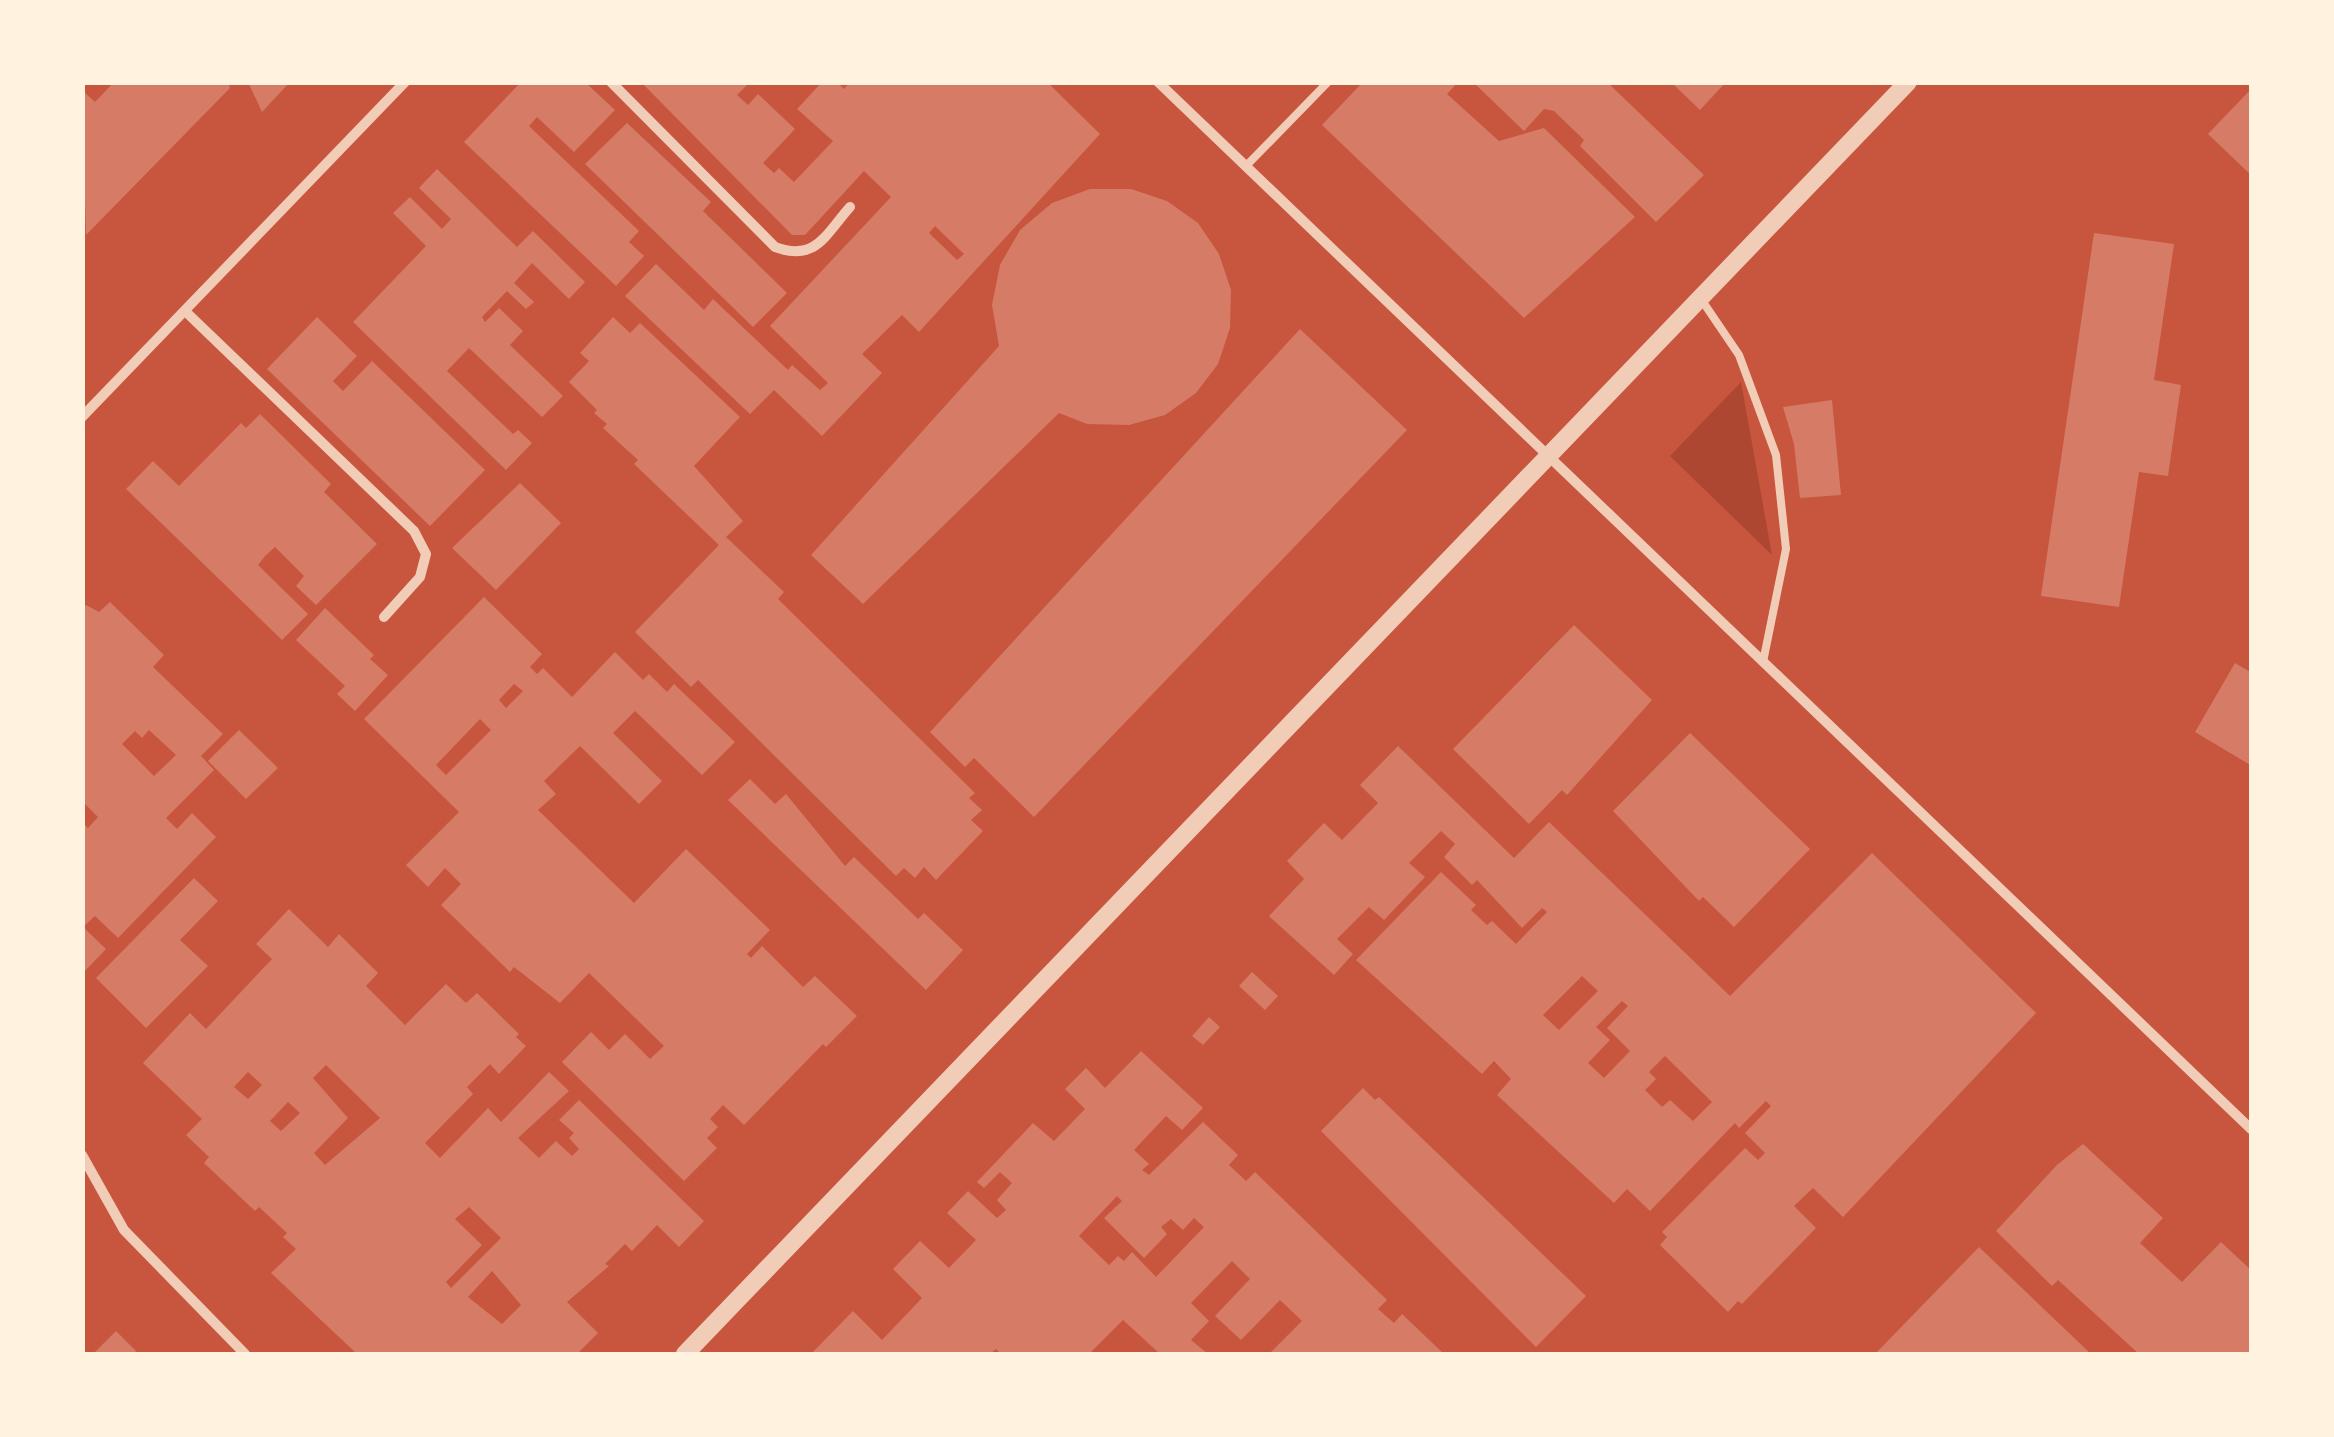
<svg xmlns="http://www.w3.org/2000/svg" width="2334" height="1437" viewBox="0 0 2334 1437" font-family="'Times New Roman',serif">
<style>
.green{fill:#ae4732}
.building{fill:#d67c66;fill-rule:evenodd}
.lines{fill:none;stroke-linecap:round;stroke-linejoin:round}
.service{stroke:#f1ccb7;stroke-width:8}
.minor{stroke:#f1ccb7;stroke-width:10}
.tertiary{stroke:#f1ccb7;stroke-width:18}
</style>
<rect width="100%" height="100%" fill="#c8553d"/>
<!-- green -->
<path class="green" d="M1741 382 1772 555 1670 456Z"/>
<!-- building -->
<path class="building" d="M114 82H228L230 88 86 235 82 90 95 102Z
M248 82H290L262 112Z
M521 82H585L615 110 574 152 537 117 529 126 639 231 629 242 644 256 616 286 464 142Z
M641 82H750L737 95 748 105 758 94 795 129 763 163 774 173 779 168 794 182 833 141 797 109 822 82H837L844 89 850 82H1047L1100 134 919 332 902 315 862 354 882 373 822 436 774 390 750 414 625 296 656 264 704 310 713 299 788 370 792 365 820 390 828 383 770 326 891 197 864 171 805 235H792ZM935 226 964 254 957 260 929 233Z
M1363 82H1458L1447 94 1499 141 1544 128 1635 217 1524 318 1322 125Z
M1473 82H1607L1704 175 1656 222 1580 146 1584 140 1554 111 1544 109 1524 131Z
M1671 82H1726L1700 110Z
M2252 88V176L2208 134Z
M627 123 711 202 703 211 787 293 753 327 585 164Z
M437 169 517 247 533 231 585 282 569 299 532 263 514 283 534 302 526 309 507 291 482 317 485 322 499 308 523 331 510 345 563 396 542 417 469 348 447 371 513 434 518 430 532 443 506 470 353 322 426 246 393 213 410 197 442 229 451 219 419 188Z
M1090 189H1131L1167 201 1198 223 1219 254 1231 290 1230 328 1218 364 1196 393 1165 415 1129 425 1087 424 1059 413 863 604 811 555 999 346 992 305 1000 265 1020 230 1052 203Z
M2094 233 2174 244 2154 380 2181 385 2168 476 2139 472 2119 607 2041 596Z
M317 317 357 356 333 381 343 391 372 361 485 470 430 526 267 369Z
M613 317 630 333 640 323 740 417 694 466 743 521 726 537 784 592 778 599 975 793 969 798 982 810 971 820 983 831 936 880 924 867 915 878 904 868 896 876 698 680 691 687 635 632 719 545 634 464 638 460 603 428 607 424 594 413 597 410 569 382 589 361 580 353Z
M1300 329 1407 430 1034 817 974 758 965 767 930 732Z
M1832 400 1841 495 1800 498 1794 444 1783 407Z
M260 414 331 484 324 492 377 544 316 605 296 586 304 576 275 547 265 556 258 565 308 614 282 640 126 489 153 461 179 486 241 423 246 428Z
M520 483 561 523 496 590 452 548Z
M484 597 542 654 530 667 537 674 543 668 572 697 615 652 643 680 649 674 667 692 674 684 735 742 702 775 635 711 613 733 662 781 639 804 580 746 544 781 556 794 538 810 634 903 686 849 770 930 747 954 751 958 762 946 803 987 815 976 857 1016 826 1047 823 1044 744 1125 723 1105 710 1119 718 1127 707 1138 717 1148 684 1181 562 1062 591 1032 609 1050 625 1034 650 1059 664 1046 589 973 560 1003 514 967 510 972 441 905 461 884 445 868 428 887 406 865 459 812 364 719ZM514 684 523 691 506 708 499 700ZM480 719 491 730 446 775 436 765Z
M110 602 164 655 153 667 223 734 201 756 214 770 166 818 177 829 192 813 216 837 118 938 95 916 83 927 106 949 82 974V822L88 828 98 817 82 801V609L86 605 99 612ZM149 730 176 755 154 776 122 744 135 731 142 738Z
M325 608 374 655 370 659 388 675 355 711 337 694 345 686 296 640Z
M1574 625 1652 700 1567 795 1562 790 1529 824 1453 749Z
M2235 663 2252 673V766L2195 732Z
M239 730 278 768 246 799 208 761Z
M1690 733 1810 849 1734 927 1703 897 1699 901 1613 811Z
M1398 746 1514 858 1549 822 1730 996 1872 853 2036 1013 1843 1217 1813 1188 1794 1206 1816 1228 1742 1304 1738 1301 1728 1312 1660 1245 1667 1237 1662 1232 1745 1148 1758 1160 1765 1153 1745 1133 1771 1106 1766 1101 1739 1128 1735 1123 1650 1211 1627 1189 1614 1203 1497 1095 1511 1079 1494 1061 1482 1074 1356 960 1441 872 1476 905 1471 910 1487 925 1492 921 1516 944 1547 912 1542 908 1522 928 1477 880 1472 885 1444 857 1455 844 1441 831 1409 863 1425 877 1404 899 1384 920 1369 907 1337 939 1353 954 1334 975 1269 916 1304 879 1287 861 1324 823 1342 840 1378 803 1360 785ZM1582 976 1598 991 1559 1030 1543 1015ZM1622 1001 1628 1006 1607 1028 1630 1051 1604 1078 1588 1063 1610 1040 1596 1027ZM1665 1056 1712 1102 1693 1121 1670 1100 1662 1107 1645 1090 1656 1079 1649 1072Z
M750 779 775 804 786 794 845 866 854 857 918 919 924 913 963 950 926 990 728 800Z
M194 878 218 901 180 940 208 966 146 1028 96 978Z
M289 909 328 947 339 934 378 973 366 986 405 1025 446 984 466 1003 477 993 519 1034 516 1037 526 1046 499 1074 490 1064 467 1087 473 1094 425 1143 440 1158 488 1108 501 1122 549 1072 569 1091 518 1138 539 1158 556 1141 572 1156 579 1149 569 1138 574 1133 559 1120 579 1100 704 1221 679 1247 657 1225 632 1251 625 1244 605 1264 609 1266 567 1302 598 1333 577 1354H357L271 1273 296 1249 283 1237 287 1233 259 1207 255 1211 204 1163 209 1157 186 1135 202 1119 143 1063 190 1013 206 1029 272 959 256 944ZM326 1065 380 1118 325 1165 314 1153 348 1118 313 1078ZM248 1072 262 1085 248 1099 234 1087ZM288 1102 300 1113 281 1131 270 1121ZM469 1207 501 1238 451 1288 446 1282 482 1245 455 1219ZM492 1271 521 1305 502 1324 468 1297Z
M1252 972 1278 996 1265 1010 1239 986Z
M1209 1017 1220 1027 1203 1045 1192 1036Z
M1141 1051 1203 1108 1182 1130 1166 1116 1134 1150 1149 1164 1142 1170 1149 1175 1203 1122 1238 1155 1229 1165 1246 1181 1255 1172 1387 1300 1378 1309 1394 1323 1402 1314 1444 1354H1269L1302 1321 1280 1300 1241 1340 1215 1316 1250 1279 1232 1261 1191 1303 1209 1321 1191 1340 1208 1354H1160L1123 1320 1089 1354H1001L996 1349 990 1354H811L853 1311 882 1340 922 1298 893 1269 920 1241 949 1268 976 1240 947 1213 968 1191 997 1218 1006 1210 997 1200 1012 1183 1000 1172 984 1188 977 1182 1033 1123 1054 1141 1085 1109 1065 1089 1086 1068 1105 1088ZM1117 1196 1122 1201 1104 1218 1144 1258 1167 1234 1161 1227 1171 1219 1183 1230 1194 1218 1204 1227 1156 1277 1132 1252 1124 1261 1118 1256 1109 1265 1079 1236Z
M1363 1088 1375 1100 1379 1097 1586 1296 1536 1347 1321 1131Z
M2083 1144 2163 1218 2140 1243 2182 1282 2221 1242 2252 1271V1354H2139L2058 1280 2052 1286 1996 1231 2057 1165Z
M1979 1247 2091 1354H1875Z
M116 1331 136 1351 133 1354H93Z"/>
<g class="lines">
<!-- service -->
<path class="service" d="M1246 166 1328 82
M1701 299 1739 355 1776 455 1786 549 1763 662"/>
<!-- minor -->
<path class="minor" d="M611 82 775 247C816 262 825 235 850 207
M1158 82 2252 1130
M185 311 414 531 426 554 420 577 384 617
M82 417 405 82
M82 1155 124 1230 245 1354"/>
<!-- tertiary -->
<path class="tertiary" d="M685 1354 1908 82"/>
</g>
<!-- border -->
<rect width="2334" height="1437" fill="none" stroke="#fff3e0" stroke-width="170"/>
</svg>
